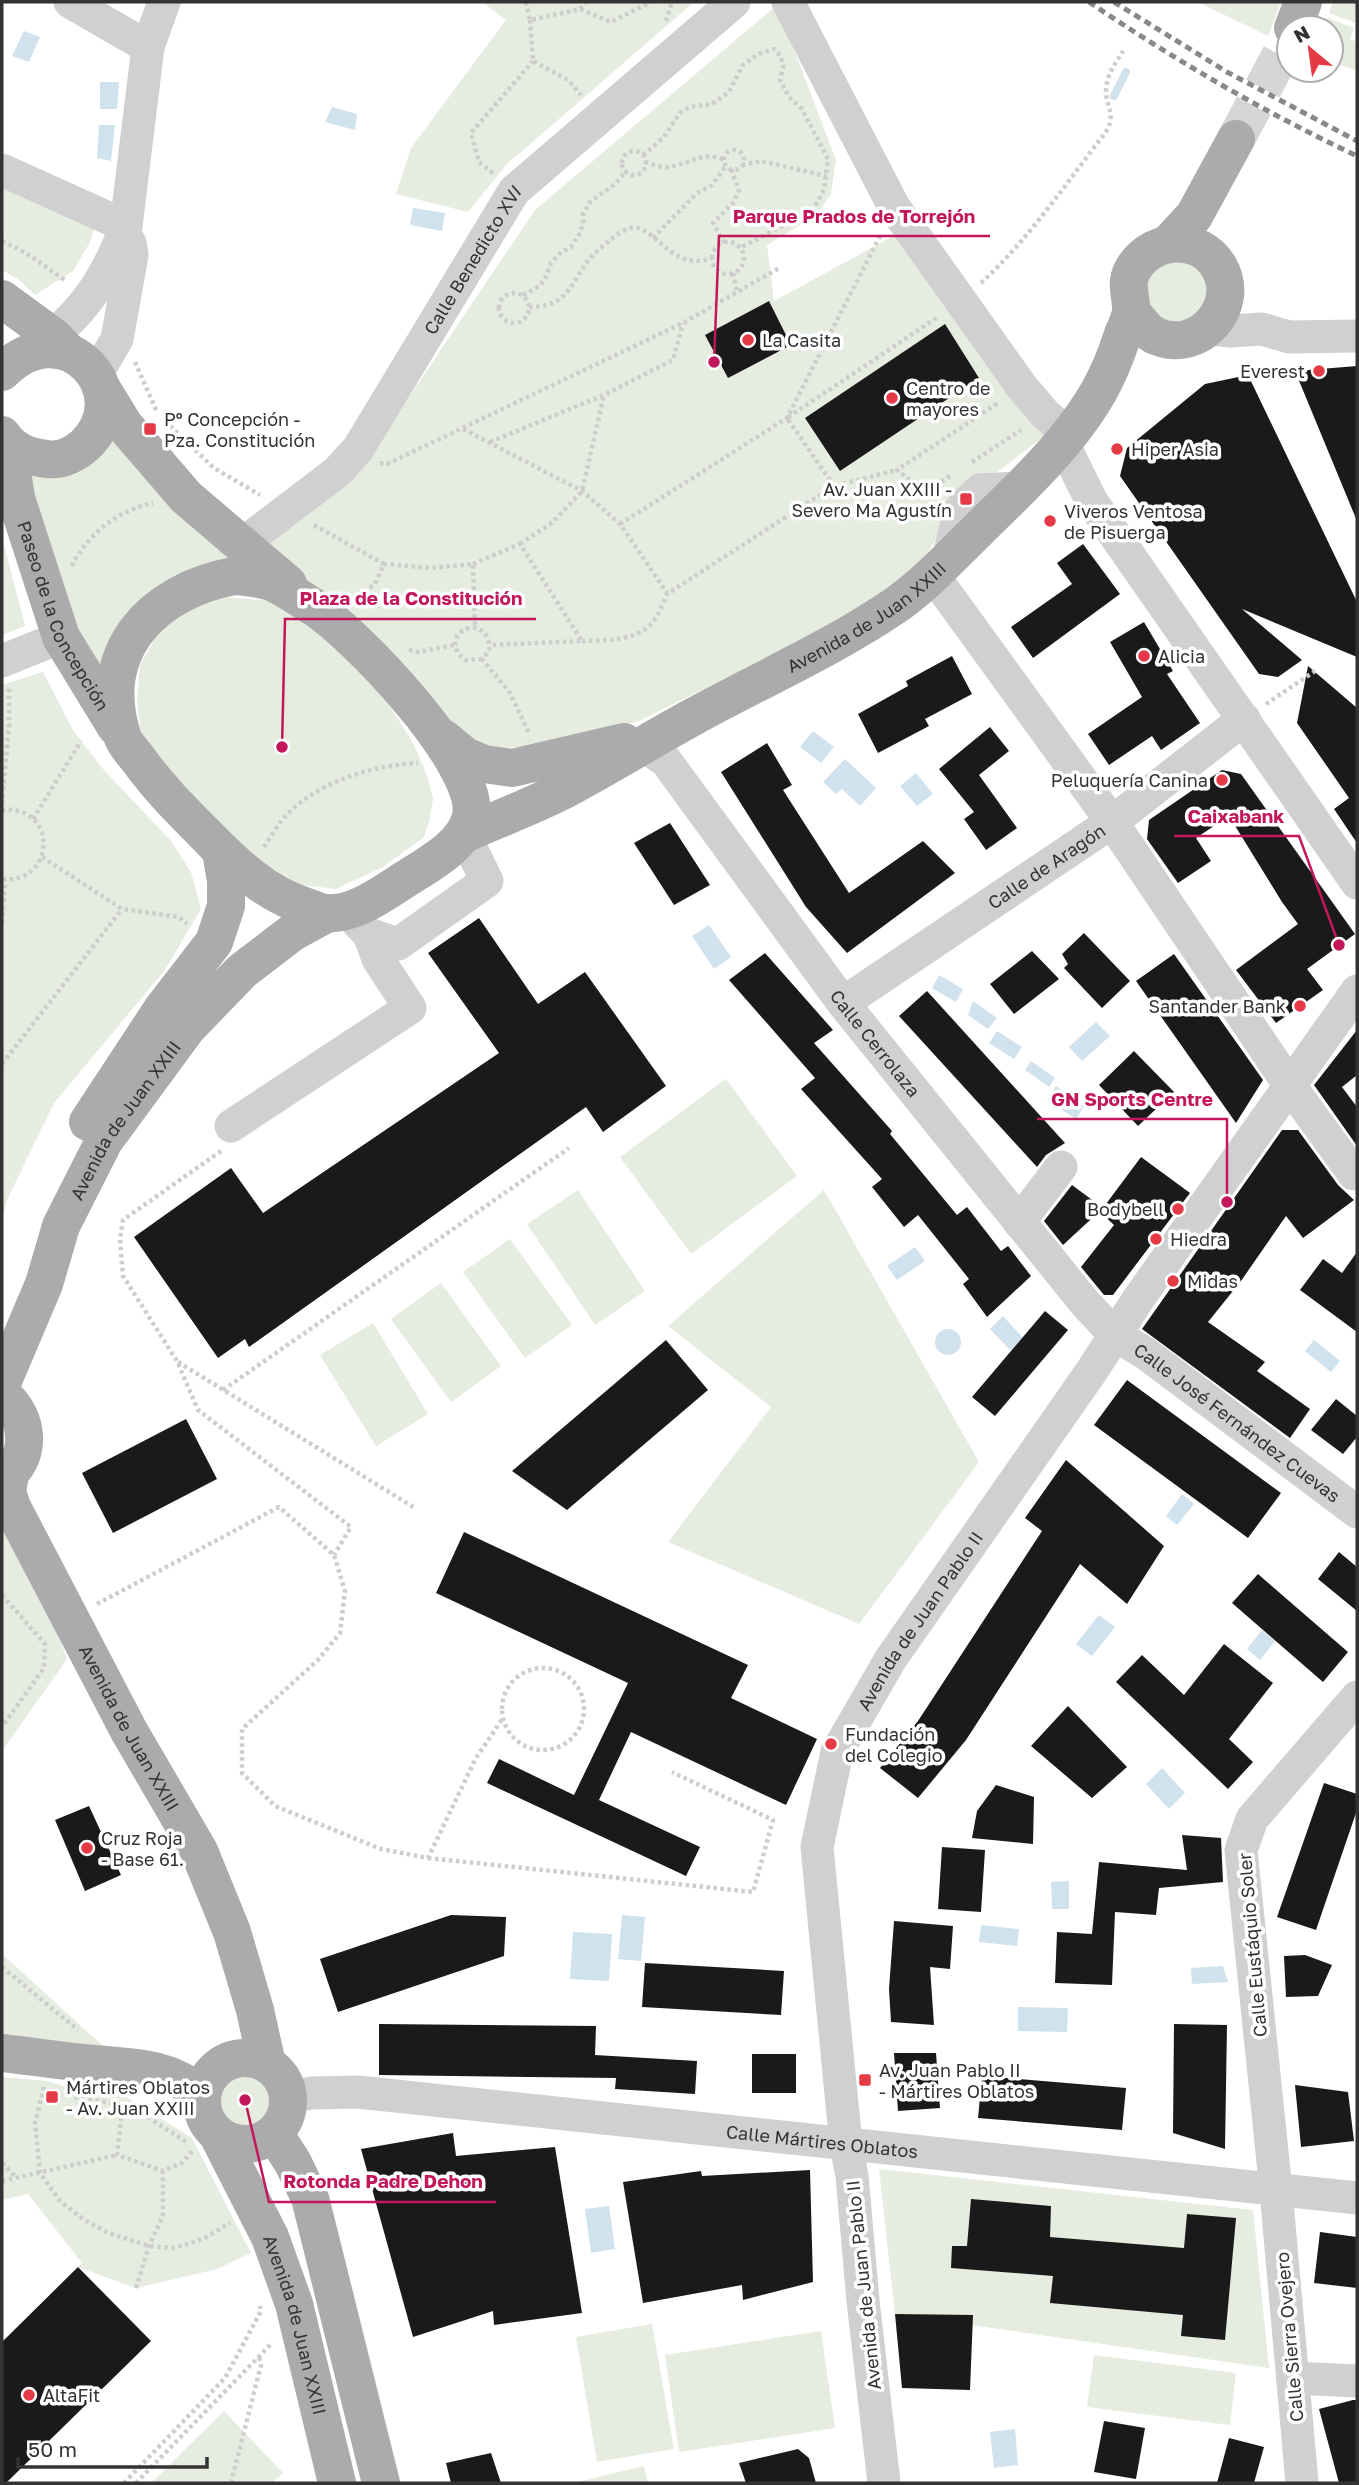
<svg xmlns="http://www.w3.org/2000/svg" width="1359" height="2485" viewBox="0 0 1359 2485" font-family="'Golos Text',sans-serif">
<style>
.green{fill:#e6ecdf}
.water{fill:#cfe2ee}
.lines{fill:none;stroke-linecap:round;stroke-linejoin:round}
.stream{stroke:#cfe2ee;stroke-width:8}
.building{fill:#1a1a1a}
.major-tunnel{stroke:#d6d6d6;stroke-width:38;stroke-dasharray:38 19;stroke-linecap:butt}
.path{stroke:#cdcdcd;stroke-width:4.5;stroke-dasharray:3.5 3.5;stroke-linecap:butt}
.minor{stroke:#d0d0d0;stroke-width:33}
.major{stroke:#ababab;stroke-width:38}
.rail{stroke:#888;stroke-width:5;stroke-dasharray:7 5;stroke-linecap:butt}
.poi-dot{fill:#e63946;stroke:#fff;stroke-width:2.5}
.labels{text-anchor:middle;dominant-baseline:central;stroke-width:7;stroke-linejoin:round;paint-order:stroke}
.street-label{font-size:18px;fill:#333;stroke:#fff}
.poi-label{font-size:18px;fill:#333;stroke:#fff;text-anchor:start}
.leader{fill:none;stroke:#c2185b;stroke-width:2.5}
.callout-dot{fill:#c2185b;stroke:#fff;stroke-width:2.5}
.callout-label{font-size:19px;text-anchor:middle;font-weight:bold;fill:#c2185b;stroke:#fff;stroke-width:7;stroke-linejoin:round;paint-order:stroke}
</style>
<rect width="100%" height="100%" fill="#fff"/>
<!-- green -->
<path class="green" d="M482 2H694L507 164 468 212 396 194 411 148 506 20Z
M1203 2H1281L1268 36 1202 4Z
M1333 2H1357L1355 23 1329 13Z
M777 5 836 160 831 194 817 215 767 245 774 301 899 233 1052 430 978 487 955 508 921 564 890 590 782 650 639 721 558 743 489 750 473 746 256 542 361 468 535 210Z
M1328 18 1354 28 1350 39 1357 42V71L1331 61V28H1324Z
M2 184 96 225 89 244 73 271 35 295 18 279 2 270Z
M1187 256 1213 289 1193 324 1151 319 1140 280 1148 267Z
M113 429 240 567 145 597 110 637 100 680 83 651 25 471Z
M2 537 25 626 2 635Z
M224 597 270 601 289 608 378 687 413 743 427 775 433 799 429 822 424 837 383 867 336 889 301 885 256 859 150 752 140 727 137 700 140 665 161 628 189 609Z
M43 672 73 730 103 769 171 841 191 872 201 909 165 970 54 1103 6 1202 2 1224V685Z
M726 1079 797 1176 691 1254 620 1157Z
M578 1190 645 1291 595 1325 527 1224Z
M824 1190 979 1462 859 1624 668 1542 771 1407 668 1326Z
M510 1239 572 1325 525 1358 463 1272Z
M441 1283 501 1366 451 1402 391 1319Z
M373 1323 428 1414 376 1446 320 1355Z
M2 1521 24 1544 67 1659 2 1751Z
M2 1954 113 2055 2 2039Z
M211 2101a34 34 0 1 1 68 0a34 34 0 1 1-68 0Z
M2 2077 46 2081 67 2087 126 2097 192 2138 251 2253 217 2269 136 2288 78 2267 82 2263 28 2194 2 2200Z
M879 2169 1253 2210 1269 2368 895 2314Z
M652 2324 674 2449 597 2462 576 2337Z
M821 2331 835 2428 679 2452 665 2355Z
M1094 2355 1236 2373 1230 2425 1087 2407Z
M224 2411 283 2473 272 2483H151Z
M644 2466 648 2483H573Z"/>
<!-- water -->
<path class="water" d="M24 31 40 37 29 62 12 56Z
M100 82H119L117 109H100Z
M332 107 357 114 355 130 325 122Z
M99 125H115L111 161 97 158Z
M413 208 445 213 442 231 410 225Z
M813 731 834 747 821 763 800 747Z
M845 759 876 788 860 806 842 789 836 794 823 782Z
M916 773 933 794 917 806 900 786Z
M709 925 731 957 714 969 692 936Z
M939 975 963 989 956 1002 932 988Z
M973 1001 997 1018 988 1029 968 1015Z
M1096 1022 1110 1036 1082 1061 1069 1047Z
M997 1031 1022 1047 1014 1059 989 1043Z
M1031 1061 1055 1078 1049 1087 1025 1070Z
M1056 1086 1085 1105 1076 1119 1047 1100Z
M915 1247 925 1261 897 1280 887 1266Z
M1003 1316 1023 1338 1010 1350 990 1329Z
M935 1342a13 13 0 1 1 26 0a13 13 0 1 1-26 0Z
M1314 1340 1340 1361 1331 1372 1305 1351Z
M1182 1494 1194 1504 1177 1525 1166 1516Z
M1099 1615 1115 1627 1092 1656 1076 1644Z
M1262 1630 1275 1641 1260 1660 1247 1649Z
M1162 1768 1185 1793 1169 1809 1146 1784Z
M1069 1881V1909H1052L1051 1882Z
M622 1915 645 1917 641 1961 618 1959Z
M981 1925 1019 1929 1017 1946 979 1942Z
M573 1932 612 1934 609 1981 570 1979Z
M1223 1966 1228 1982 1192 1984 1191 1968Z
M1018 2007 1068 2008 1067 2032 1018 2031Z
M609 2206 615 2249 591 2253 585 2209Z
M1015 2429 1018 2465 994 2468 990 2432Z"/>
<g class="lines">
<!-- stream -->
<path class="stream" d="M1114 96 1126 72"/>
</g>
<!-- building -->
<path class="building" d="M769 301 791 345 728 378 705 335Z
M945 324 979 378 840 471 805 418Z
M1357 366V521L1295 371Z
M1248 375 1357 602V657L1242 609 1302 660 1278 677 1259 674 1120 476 1127 448 1205 384Z
M1083 544 1120 594 1033 658 1011 627 1072 584 1057 563Z
M1144 622 1173 671 1167 674 1200 723 1161 750 1152 736 1109 765 1088 734 1142 697 1110 642Z
M952 656 972 694 925 719 929 726 878 753 858 714 908 686 906 681Z
M1308 666 1357 708V843L1334 809 1349 798 1297 723Z
M990 727 1009 751 979 775 1017 828 986 850 964 819 974 812 939 769Z
M767 743 792 785 783 790 849 893 923 841 955 873 847 953 806 907 721 772Z
M1222 770 1241 774 1355 934 1307 969 1323 990 1276 1023 1236 970 1298 924 1282 902 1229 816 1196 838 1211 861 1178 883 1147 839 1149 820Z
M670 823 710 885 674 905 634 843Z
M479 918 538 1004 585 972 666 1086 603 1132 586 1107 249 1347 245 1339 218 1358 134 1237 231 1168 263 1213 499 1053 428 953Z
M1084 933 1130 981 1102 1008 1064 968 1068 964 1062 954Z
M1032 951 1059 979 1014 1014 990 984Z
M765 953 833 1030 814 1043 892 1131 890 1134 957 1215 967 1207 1001 1251 1008 1246 1031 1276 987 1317 963 1284 969 1279 918 1215 904 1227 872 1187 882 1179 801 1089 815 1078 729 980Z
M1174 954 1263 1080 1236 1123 1136 981Z
M927 991 1065 1143 1046 1155 1037 1167 899 1016Z
M1357 1030V1075L1342 1087 1357 1107V1146L1314 1085Z
M1134 1051 1174 1092 1138 1126 1099 1085Z
M1282 1130H1298L1338 1185 1354 1200 1303 1238 1286 1216 1241 1281 1208 1322 1265 1362 1257 1371 1310 1409 1290 1438 1142 1329Z
M1141 1157 1190 1193 1113 1295H1104L1081 1267 1114 1225 1100 1212 1102 1209 1063 1245 1044 1221 1072 1185 1103 1208Z
M1357 1252V1332L1300 1290 1323 1259 1342 1273Z
M1045 1311 1068 1330 995 1416 972 1397Z
M666 1340 708 1390 567 1510 512 1471Z
M1127 1380 1281 1493 1248 1538 1094 1425Z
M1336 1399 1357 1416V1437L1343 1454 1311 1430Z
M186 1419 217 1479 113 1533 82 1473Z
M1066 1460 1164 1546 1127 1604 1080 1564 966 1740 918 1798 880 1768 918 1721 1042 1531 1025 1518Z
M464 1532 748 1665 731 1698 817 1739 786 1805 631 1732 599 1800 700 1847 686 1876 487 1783 499 1759 574 1795 628 1683 436 1593Z
M1339 1552 1357 1567V1611L1318 1579Z
M1258 1574 1348 1652 1323 1682 1232 1603Z
M1224 1644 1273 1683 1229 1739 1253 1762 1228 1789 1116 1682 1142 1655 1184 1695Z
M1068 1706 1127 1767 1092 1798 1031 1746Z
M1324 1783 1357 1794V1810L1316 1930 1277 1917Z
M996 1785 1034 1797 1033 1844 972 1838 977 1811Z
M89 1806 121 1875 85 1891 55 1820Z
M1182 1835 1221 1838 1223 1882 1159 1888 1156 1915 1115 1912 1112 1985 1055 1983 1057 1932 1092 1934 1099 1862 1187 1870Z
M942 1847 985 1850 981 1912 938 1909Z
M451 1915 506 1917 504 1956 338 2012 320 1959Z
M894 1921 953 1926 950 1969 930 1967 934 2025 891 2022 889 1989Z
M1305 1955 1332 1965 1318 1996 1286 1997 1284 1956Z
M645 1963 784 1971 781 2015 642 2007Z
M379 2024 596 2026 595 2055 697 2061 695 2094 615 2089 616 2078 379 2075Z
M1174 2024 1227 2025 1225 2149 1173 2133Z
M894 2053H936L940 2108 898 2111Z
M752 2054H796V2093H752Z
M982 2076 1126 2088 1122 2130 978 2118Z
M1295 2085 1348 2092 1354 2141 1301 2147Z
M453 2133 456 2156 555 2147 582 2313 494 2325 493 2311 413 2337 361 2149Z
M810 2170 813 2282 743 2300 742 2285 643 2303 623 2182 701 2171 702 2176Z
M971 2199 1051 2206 1050 2237 1184 2248 1187 2214 1236 2218 1225 2340 1181 2336 1183 2315 1050 2303 1053 2276 951 2268 952 2246H967Z
M1320 2232 1357 2237V2288L1314 2283Z
M78 2267 151 2341 6 2483H2V2342Z
M895 2314 973 2315 970 2390 902 2388Z
M1353 2400H1357V2483H1339L1319 2409Z
M1104 2421 1145 2428 1136 2479 1094 2472Z
M1229 2438 1264 2447 1254 2483H1217Z
M798 2449 809 2458 816 2483H746L739 2463Z
M491 2453 501 2483H451L446 2463Z"/>
<g class="lines">
<!-- major-tunnel -->
<path class="major-tunnel" d="M1236 139 1285 47"/>
<!-- path -->
<path class="path" d="M526 2 530 20 580 9 611 22 651 2
M580 9 586 2
M530 20 533 61 568 80 581 95
M666 21 672 2
M724 160a10 10 0 1 1 20 0a10 10 0 1 1-20 0Z
M622 163a12 12 0 1 1 24 0a12 12 0 1 1-24 0Z
M643 155 663 138 680 113 690 107 712 104 729 92 743 65 758 54 774 49 781 56 783 67 780 80 789 97 802 109 828 159 824 190 817 203 807 213 740 248
M645 162C652 164 661 168 668 167 687 165 703 150 724 160
M742 165 761 161 826 176
M493 173 479 162 471 133 533 61
M653 238 697 193 712 185 726 166
M2 241 26 253 66 281
M712 258a16 16 0 1 1 32 0a16 16 0 1 1-32 0Z
M724 243 713 223 733 203 739 190 731 169
M733 273 737 292
M981 283C1029 239 1068 181 1108 129 1115 109 1106 108 1106 91 1106 76 1115 64 1123 51
M499 308a15 15 0 1 1 30 0a15 15 0 1 1-30 0Z
M523 295 535 289 544 281 551 263 561 252 571 247 579 235 583 224V214L590 202 615 184 626 171
M529 307C571 307 570 281 592 256 597 251 603 246 608 242 614 236 623 230 631 228 656 224 670 273 712 258
M135 362 157 412
M165 421 214 468 260 495
M463 429 582 491 620 524 667 593
M490 442 604 395 673 360 683 323
M972 462 1021 430
M380 463 387 464 683 323 781 267
M950 476 925 492 897 470 998 403
M834 486 787 418 938 317
M620 524 787 418 881 234
M314 525 384 564
M520 544 553 522 582 491 604 395
M473 564 520 544 582 641 490 645
M72 566C86 536 119 509 153 503
M352 599 375 584 384 564 431 568 473 564 475 627
M582 641C606 640 639 642 655 619 660 612 663 602 667 594L834 486 897 470
M409 650 418 652 455 645
M482 659 465 660C437 637 477 613 488 639 492 648 488 653 482 659L510 693 529 733
M1266 704 1318 669
M2 804 9 725V686
M2 811C8 808 11 810 18 811 60 822 47 885 2 879
M33 819 81 741
M264 847C270 838 276 828 282 820 313 783 372 765 418 763
M42 857 122 909 179 917 187 924
M2 923 5 880
M2 1064 122 909
M221 1151 123 1220 120 1239 123 1276 177 1361 198 1410 351 1527 334 1555
M178 1362 415 1508
M223 1390 569 1148
M2 1595 45 1644 44 1668 2 1727
M97 1604 279 1507 334 1555 345 1591 340 1633 318 1660 242 1729V1773L275 1806 381 1849 428 1858 476 1758 503 1718
M502 1709a41 41 0 1 1 82 0a41 41 0 1 1-82 0Z
M428 1858 753 1892 773 1820 672 1772
M2 1967 78 2030
M44 2087 35 2123 40 2173 60 2201 83 2219 108 2233 149 2246 174 2248 203 2239 230 2223
M76 2091 74 2097 128 2105 187 2142
M128 2105 121 2120 117 2155 163 2171 182 2163 193 2150
M2 2163 16 2177
M2 2181 117 2155
M136 2288 149 2246 163 2216V2171
M124 2483 225 2378 261 2311 260 2306
M136 2483 272 2343
M231 2483 261 2365 259 2357"/>
<!-- minor -->
<g class="minor">
<path d="M70 2 148 47"/>
<path d="M788 2 894 207 1022 387 1045 414 1069 435"/>
<path d="M2 170 126 226"/>
<path d="M1208 329 1231 331 1262 329 1289 337 1357 336"/>
<path d="M33 350C81 318 106 280 126 226L148 47 164 2"/>
<path d="M96 375 117 339 132 255 130 243"/>
<path d="M1063 443 1092 502 1357 883"/>
<path id="s1" d="M241 545 337 472 358 449 514 191 734 2"/>
<path d="M948 560 960 510 980 490 1020 488"/>
<path d="M933 575 1112 822 1290 1086 1354 1174H1357"/>
<path d="M2 661 61 637"/>
<path id="s2" d="M644 746 666 761 843 1003 1085 1303 1115 1335 1145 1353 1357 1512"/>
<path d="M358 923 369 934 398 944 487 881 464 834"/>
<path id="s3" d="M843 1003 1112 822 1244 719"/>
<path d="M231 1126 410 1008 378 959 369 934"/>
<path d="M1019 1222 1061 1167"/>
<path id="s4" d="M288 2097 312 2093 358 2092 1357 2198"/>
<path d="M1293 2378 1357 2381"/>
<path id="s5" d="M884 2483 863 2301 852 2176 846 2145 817 1847 837 1752 890 1660 1091 1372 1139 1298 1357 991"/>
<path d="M1302 2483 1276 2191 1241 1850 1252 1819 1357 1697"/>
</g>
<!-- major -->
<g class="major">
<path d="M1293 28 1303 2"/>
<path d="M1169 243 1194 216 1236 139"/>
<path d="M2 299 54 337 68 352"/>
<path d="M2 372C65 308 139 394 85 445 75 454 61 461 47 459 28 457 13 451 2 435"/>
<path d="M102 389 124 425 186 497 288 584"/>
<path id="s6" d="M8 444 16 498 61 637 116 727"/>
<path d="M234 576C246 577 259 578 271 582 284 587 299 598 312 606 354 632 481 764 471 816 465 846 427 865 404 880 382 894 354 915 327 913 321 913 313 909 307 907 266 894 235 865 205 834 181 810 158 787 138 759 133 753 126 745 123 738 94 651 153 591 234 576Z"/>
<path d="M443 738 465 756 484 764 512 768 624 742"/>
<path id="s7" d="M464 834C496 820 530 807 562 791 606 768 647 742 691 718 758 681 829 650 893 607 925 585 950 557 977 531 1006 502 1037 474 1063 442 1093 406 1109 378 1123 334 1126 327 1130 319 1131 311 1132 295 1123 283 1135 266 1155 237 1200 235 1219 267 1242 307 1198 355 1156 336 1146 332 1138 319 1131 311"/>
<path d="M88 1122 163 1008 214 942 226 906V881L221 851"/>
<path id="s8" d="M2 1383 44 1284 61 1226 104 1141 187 1028 242 971 293 932 326 914"/>
<path d="M2 1395C30 1417 33 1459 2 1479"/>
<path id="s9" d="M10 1474 7 1492 12 1507 129 1731 199 1851 232 1932 255 2010 267 2064"/>
<path d="M2 2053C29 2056 56 2060 83 2063 128 2068 165 2064 202 2095"/>
<circle cx="245" cy="2101" r="43"/>
<path d="M274 2133 293 2163 310 2198 381 2483"/>
<path id="s10" d="M218 2135 270 2237 294 2304 337 2483"/>
</g>
<!-- rail -->
<path class="rail" d="M1089 2C1175 60 1264 112 1357 156
M1114 2 1227 72 1357 141"/>
</g>
<!-- markers -->
<g class="poi-dot">
<circle cx="748" cy="340" r="7"/>
<circle cx="1319" cy="371" r="7"/>
<circle cx="892" cy="398" r="7"/>
<rect x="143" y="422" width="14" height="14" rx="3.5"/>
<circle cx="1117" cy="449" r="7"/>
<rect x="959" y="492" width="14" height="14" rx="3.5"/>
<circle cx="1050" cy="521" r="7"/>
<circle cx="1144" cy="656" r="7"/>
<circle cx="1222" cy="780" r="7"/>
<circle cx="1300" cy="1006" r="7"/>
<circle cx="1178" cy="1209" r="7"/>
<circle cx="1156" cy="1239" r="7"/>
<circle cx="1173" cy="1281" r="7"/>
<circle cx="831" cy="1744" r="7"/>
<circle cx="87" cy="1848" r="7"/>
<rect x="858" y="2073" width="14" height="14" rx="3.5"/>
<rect x="45" y="2090" width="14" height="14" rx="3.5"/>
<circle cx="29" cy="2395" r="7"/>
</g>
<g class="labels">
<!-- street labels -->
<g class="street-label">
<text stroke="none"><textPath href="#s1" startOffset="373">Calle Benedicto XVI</textPath></text>
<text stroke="none"><textPath href="#s6" startOffset="182">Paseo de la Concepción</textPath></text>
<text stroke="none"><textPath href="#s7" startOffset="458">Avenida de Juan XXIII</textPath></text>
<text stroke="none"><textPath href="#s3" startOffset="245">Calle de Aragón</textPath></text>
<text stroke="none"><textPath href="#s2" startOffset="378">Calle Cerrolaza</textPath></text>
<text stroke="none"><textPath href="#s8" startOffset="292">Avenida de Juan XXIII</textPath></text>
<text stroke="none"><textPath href="#s2" startOffset="906">Calle José Fernández Cuevas</textPath></text>
<text stroke="none"><textPath href="#s5" startOffset="892">Avenida de Juan Pablo II</textPath></text>
<text stroke="none"><textPath href="#s9" startOffset="284">Avenida de Juan XXIII</textPath></text>
<text transform="translate(1252 1945) rotate(-95)">Calle Eustáquio Soler</text>
<text stroke="none"><textPath href="#s4" startOffset="537">Calle Mártires Oblatos</textPath></text>
<text transform="translate(863 2285) rotate(-96)">Avenida de Juan Pablo II</text>
<text stroke="none"><textPath href="#s10" startOffset="206">Avenida de Juan XXIII</textPath></text>
<text transform="translate(1289 2337) rotate(-95)">Calle Sierra Ovejero</text>
</g>
<!-- poi labels -->
<g class="poi-label">
<text x="762" y="340">La Casita</text>
<text x="1305" y="371" text-anchor="end">Everest</text>
<text x="906" y="388">Centro de<tspan x="906" dy="21">mayores</tspan></text>
<text x="164" y="419">Pº Concepción -<tspan x="164" dy="21">Pza. Constitución</tspan></text>
<text x="1131" y="449">Hiper Asia</text>
<text x="952" y="489" text-anchor="end">Av. Juan XXIII -<tspan x="952" dy="21">Severo Mª Agustín</tspan></text>
<text x="1064" y="511">Viveros Ventosa<tspan x="1064" dy="21">de Pisuerga</tspan></text>
<text x="1158" y="656">Alicia</text>
<text x="1208" y="780" text-anchor="end">Peluquería Canina</text>
<text x="1286" y="1006" text-anchor="end">Santander Bank</text>
<text x="1164" y="1209" text-anchor="end">Bodybell</text>
<text x="1170" y="1239">Hiedra</text>
<text x="1187" y="1281">Midas</text>
<text x="845" y="1734">Fundación<tspan x="845" dy="21">del Colegio</tspan></text>
<text x="101" y="1838">Cruz Roja<tspan x="101" dy="21">- Base 61.</tspan></text>
<text x="879" y="2070">Av. Juan Pablo II<tspan x="879" dy="21">- Mártires Oblatos</tspan></text>
<text x="66" y="2087">Mártires Oblatos<tspan x="66" dy="21">- Av. Juan XXIII</tspan></text>
<text x="43" y="2395">AltaFit</text>
</g>
</g>
<!-- callouts -->
<path class="leader" d="M714 362L719 236H990M282 747L285 619H536M1339 945L1299 836H1174M1227 1202L1227 1119H1037M245 2100L269 2202H496"/>
<g class="callout-dot">
<circle cx="714" cy="362" r="7"/>
<circle cx="282" cy="747" r="7"/>
<circle cx="1339" cy="945" r="7"/>
<circle cx="1227" cy="1202" r="7"/>
<circle cx="245" cy="2100" r="7"/>
</g>
<g class="callout-label">
<text x="854" y="223">Parque Prados de Torrejón</text>
<text x="411" y="605">Plaza de la Constitución</text>
<text x="1236" y="823">Caixabank</text>
<text x="1132" y="1106">GN Sports Centre</text>
<text x="383" y="2188">Rotonda Padre Dehon</text>
</g>
<!-- border -->
<rect width="1359" height="2485" fill="none" stroke="#333333" stroke-width="7"/>
<!-- north arrow -->
<g transform="translate(1310 49) rotate(331)"><circle r="33" fill="#ffffff" stroke="#adadad" stroke-width="2"/>
<path d="M0-5L12 26L0 18L-12 26Z" fill="#e63946"/>
<text y="-10" font-size="19" font-weight="bold" text-anchor="middle" fill="#333333">N</text>
</g>
<!-- scale -->
<path d="M18 2457v10h189v-10" fill="none" stroke="#333333" stroke-width="3.5"/>
<text x="28" y="2457" font-size="21" fill="#333333" stroke="#ffffff" stroke-width="5" paint-order="stroke">50 m</text>
</svg>
